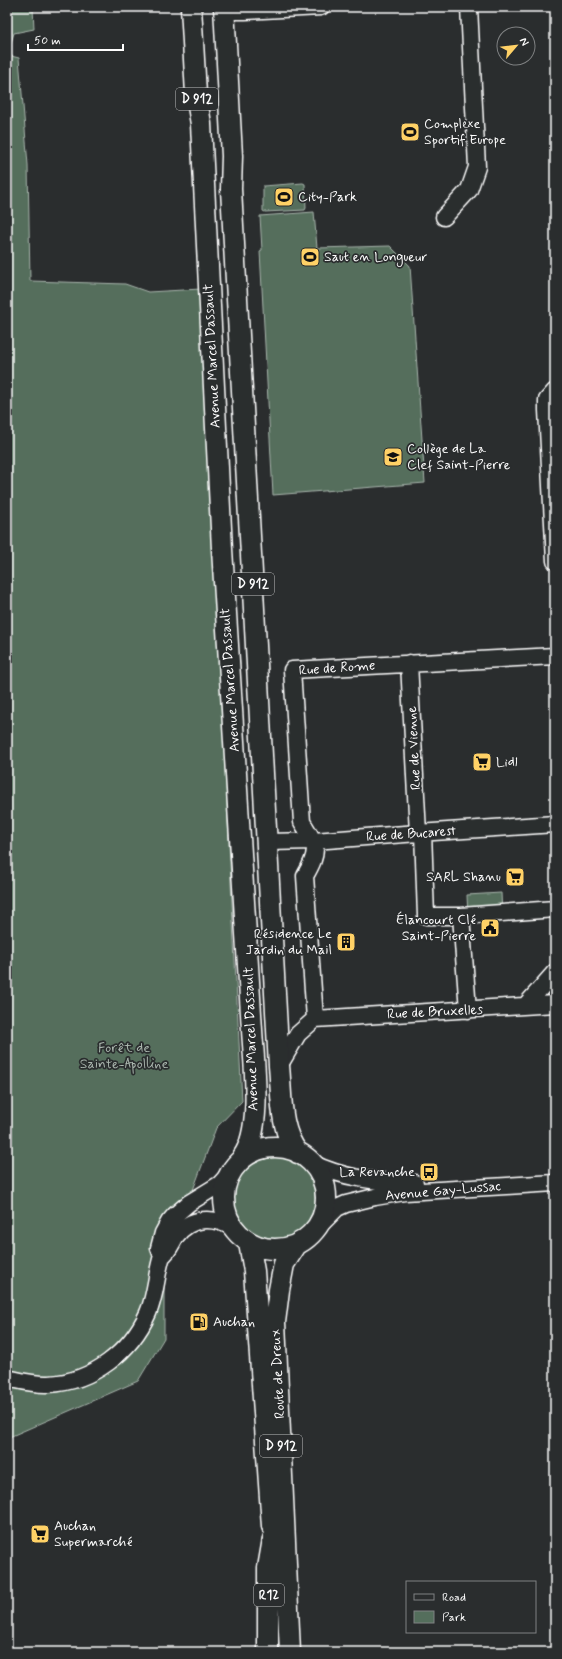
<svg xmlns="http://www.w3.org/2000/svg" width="562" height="1659" viewBox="0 0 562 1659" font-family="Mynerve,sans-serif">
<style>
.green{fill:#546e5c;stroke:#aab6ae}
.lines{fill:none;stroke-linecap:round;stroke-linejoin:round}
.minor-casing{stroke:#fff;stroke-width:19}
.major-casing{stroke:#fff;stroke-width:23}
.minor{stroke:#2a2d2e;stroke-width:16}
.major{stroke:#2a2d2e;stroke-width:20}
.labels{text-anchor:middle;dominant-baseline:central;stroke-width:3.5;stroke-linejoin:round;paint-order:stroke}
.shield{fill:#2a2d2e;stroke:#bfc0c0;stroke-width:1}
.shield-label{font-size:13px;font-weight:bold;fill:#fff}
.poi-label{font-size:14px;fill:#fff;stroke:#2a2d2e;text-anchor:start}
.street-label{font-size:14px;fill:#fff;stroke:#2a2d2e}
.park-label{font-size:14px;fill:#aab6ae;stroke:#2a2d2e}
</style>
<rect width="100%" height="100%" fill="#2a2d2e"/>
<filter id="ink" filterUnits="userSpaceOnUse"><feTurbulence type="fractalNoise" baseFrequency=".025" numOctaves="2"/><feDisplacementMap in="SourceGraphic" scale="8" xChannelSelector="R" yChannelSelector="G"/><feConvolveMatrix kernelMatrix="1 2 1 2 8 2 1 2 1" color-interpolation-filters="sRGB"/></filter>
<g filter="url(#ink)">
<!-- green -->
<path class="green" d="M7 7H33L34 29 14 33 7 55 19 58 28 165 30 281 125 284 148 292 201 289 242 1101 216 1128 164 1268V1338L138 1381 7 1438Z
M303 183 305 184 306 208 305 210 265 212 263 211V186Z
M314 212 317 248 390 246 410 266 425 483 273 495 260 251 262 250 260 216Z
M501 893 502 916 468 918 467 895Z
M229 1198a43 43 0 1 1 86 0a43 43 0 1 1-86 0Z"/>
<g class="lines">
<defs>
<path id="minor" d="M224 11H245L321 7
M444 217 469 190 477 167 469 7
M555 391 547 400V410L555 561
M409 663 418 833
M423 832 426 916H461L555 909
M268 842 314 841 418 833 555 824
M461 916 468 1010
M525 1006 555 972
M315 1019 305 876C320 850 317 846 302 822L292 670 555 656
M279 1066 298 1034 315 1019 555 1004
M310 1162C343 1179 379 1182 415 1183
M317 1228 337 1208 346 1204 375 1197 405 1192 555 1183
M162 1256 159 1248 163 1233 169 1222 175 1215 189 1203 220 1184 231 1172
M7 1378C21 1381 35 1385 49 1384 93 1382 131 1351 148 1313 156 1295 156 1274 162 1256 169 1251 171 1244 176 1236 191 1216 213 1217 232 1227"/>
<path id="major" d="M191 7 196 94 201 124 222 549 252 1030C254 1064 263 1130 242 1158
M224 7 232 156 231 189 279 1066C282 1095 279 1129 298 1153
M224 1198a51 51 0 1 1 102 0a51 51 0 1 1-102 0Z
M249 1243 254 1271 272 1526
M268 1652V1568L273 1539
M290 1652 275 1322 279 1290 284 1264 297 1244"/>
</defs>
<!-- minor casing -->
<use href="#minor" class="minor-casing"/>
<!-- major casing -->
<use href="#major" class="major-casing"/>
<!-- minor -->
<use href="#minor" class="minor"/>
<!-- major -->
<use href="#major" class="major"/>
</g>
</g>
<!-- icons -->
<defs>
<symbol id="stadium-square" viewBox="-11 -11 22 22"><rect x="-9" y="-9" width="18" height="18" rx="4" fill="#ffd166" stroke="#2a2d2e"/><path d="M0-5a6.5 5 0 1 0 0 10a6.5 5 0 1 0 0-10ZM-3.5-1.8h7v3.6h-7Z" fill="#111"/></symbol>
<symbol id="school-square" viewBox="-11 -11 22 22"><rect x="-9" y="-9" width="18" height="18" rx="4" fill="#ffd166" stroke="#2a2d2e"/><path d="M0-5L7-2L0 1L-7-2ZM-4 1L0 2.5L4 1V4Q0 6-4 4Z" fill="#111"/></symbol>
<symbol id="supermarket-square" viewBox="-11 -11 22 22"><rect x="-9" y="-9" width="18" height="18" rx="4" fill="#ffd166" stroke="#2a2d2e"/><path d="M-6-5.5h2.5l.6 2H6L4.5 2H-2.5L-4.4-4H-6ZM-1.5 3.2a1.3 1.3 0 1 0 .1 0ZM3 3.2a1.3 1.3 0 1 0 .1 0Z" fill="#111"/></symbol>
<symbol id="civic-square" viewBox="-11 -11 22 22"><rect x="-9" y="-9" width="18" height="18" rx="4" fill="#ffd166" stroke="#2a2d2e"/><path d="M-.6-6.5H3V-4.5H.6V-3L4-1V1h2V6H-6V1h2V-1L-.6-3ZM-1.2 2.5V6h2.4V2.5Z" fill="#111"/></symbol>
<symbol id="building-square" viewBox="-11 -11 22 22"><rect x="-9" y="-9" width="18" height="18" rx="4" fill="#ffd166" stroke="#2a2d2e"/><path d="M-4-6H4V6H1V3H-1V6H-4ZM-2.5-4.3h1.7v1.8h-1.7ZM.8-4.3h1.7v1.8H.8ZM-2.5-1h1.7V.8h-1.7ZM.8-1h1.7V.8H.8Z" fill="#111"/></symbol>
<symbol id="bus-square" viewBox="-11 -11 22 22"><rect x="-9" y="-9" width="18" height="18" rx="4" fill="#ffd166" stroke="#2a2d2e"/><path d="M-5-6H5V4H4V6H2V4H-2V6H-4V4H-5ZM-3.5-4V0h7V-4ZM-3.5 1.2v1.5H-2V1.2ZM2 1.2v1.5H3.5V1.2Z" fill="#111"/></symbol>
<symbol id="fuel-square" viewBox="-11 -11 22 22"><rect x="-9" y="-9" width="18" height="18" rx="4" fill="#ffd166" stroke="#2a2d2e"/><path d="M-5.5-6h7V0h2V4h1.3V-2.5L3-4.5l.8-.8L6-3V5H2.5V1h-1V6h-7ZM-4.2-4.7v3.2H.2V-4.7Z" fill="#111"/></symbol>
</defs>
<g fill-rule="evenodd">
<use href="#stadium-square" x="399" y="121" width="22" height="22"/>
<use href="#stadium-square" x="273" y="186" width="22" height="22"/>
<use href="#stadium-square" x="299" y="246" width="22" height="22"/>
<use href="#school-square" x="382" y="446" width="22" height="22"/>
<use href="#supermarket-square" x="471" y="751" width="22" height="22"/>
<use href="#supermarket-square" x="504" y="866" width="22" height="22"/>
<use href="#civic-square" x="479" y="917" width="22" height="22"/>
<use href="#building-square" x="335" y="931" width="22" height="22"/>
<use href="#bus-square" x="418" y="1161" width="22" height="22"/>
<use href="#fuel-square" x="188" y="1311" width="22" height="22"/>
<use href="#supermarket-square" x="29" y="1523" width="22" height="22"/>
</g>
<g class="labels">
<!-- shield labels -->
<g class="shield">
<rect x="176" y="88" width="42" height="22" rx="3"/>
<rect x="232" y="573" width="42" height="22" rx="3"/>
<rect x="260" y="1435" width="42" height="22" rx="3"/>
<rect x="254" y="1584" width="30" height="22" rx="3"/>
</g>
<g class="shield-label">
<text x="197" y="99">D 912</text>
<text x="253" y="584">D 912</text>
<text x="281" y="1446">D 912</text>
<text x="269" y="1595">R12</text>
</g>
<!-- poi labels -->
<g class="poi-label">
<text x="424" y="124">Complexe<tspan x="424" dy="16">Sportif Europe</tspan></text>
<text x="298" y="197">City-Park</text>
<text x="324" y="257">Saut en Longueur</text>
<text x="407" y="449">Collège de La<tspan x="407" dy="16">Clef Saint-Pierre</tspan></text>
<text x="496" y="762">Lidl</text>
<text x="501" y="877" text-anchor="end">SARL Shanu</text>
<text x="476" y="920" text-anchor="end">Élancourt Clé<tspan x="476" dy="16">Saint-Pierre</tspan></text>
<text x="332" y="934" text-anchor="end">Résidence Le<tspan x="332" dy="16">Jardin du Mail</tspan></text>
<text x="415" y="1172" text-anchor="end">La Revanche</text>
<text x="213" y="1322">Auchan</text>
<text x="54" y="1526">Auchan<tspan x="54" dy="16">Supermarché</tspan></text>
</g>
<!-- street labels -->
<g class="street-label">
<text transform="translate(212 356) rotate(-93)">Avenue Marcel Dassault</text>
<text transform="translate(337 668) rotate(-4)">Rue de Rome</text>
<text transform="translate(230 680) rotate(-94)">Avenue Marcel Dassault</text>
<text transform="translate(414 748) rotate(-93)">Rue de Vienne</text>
<text transform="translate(411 834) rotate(-4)">Rue de Bucarest</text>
<text transform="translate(435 1012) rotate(-3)">Rue de Bruxelles</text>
<text transform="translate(251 1039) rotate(-92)">Avenue Marcel Dassault</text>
<text transform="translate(443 1191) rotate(-5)">Avenue Gay-Lussac</text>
<text transform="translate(278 1374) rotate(-93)">Route de Dreux</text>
</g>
<!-- park labels -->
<g class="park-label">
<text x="124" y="1048">Forêt de<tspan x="124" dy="16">Sainte-Apolline</tspan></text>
</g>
</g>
<!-- margin -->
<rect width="562" height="1659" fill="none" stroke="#2a2d2e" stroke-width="24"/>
<rect x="12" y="12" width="538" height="1635" fill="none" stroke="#fff" stroke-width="1.5" filter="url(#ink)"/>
<!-- legend -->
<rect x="406" y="1581" width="130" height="52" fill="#2a2d2e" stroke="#7f8182"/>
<rect x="414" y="1594" width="20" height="6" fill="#2a2d2e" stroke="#7f8182"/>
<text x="442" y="1601" font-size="12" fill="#ffffff">Road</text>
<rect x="414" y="1611" width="20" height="12" fill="#546e5c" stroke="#7f8182"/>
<text x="442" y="1621" font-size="12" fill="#ffffff">Park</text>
<!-- north arrow -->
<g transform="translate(516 46) rotate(62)"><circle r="19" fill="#2a2d2e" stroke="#7f8182"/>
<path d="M0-3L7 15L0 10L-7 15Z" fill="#ffd166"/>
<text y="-6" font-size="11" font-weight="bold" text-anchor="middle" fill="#ffffff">N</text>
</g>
<!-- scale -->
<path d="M28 44v6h95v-6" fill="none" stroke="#ffffff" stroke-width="2"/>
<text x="34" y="44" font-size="12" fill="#ffffff" stroke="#2a2d2e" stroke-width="3" paint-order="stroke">50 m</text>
</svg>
